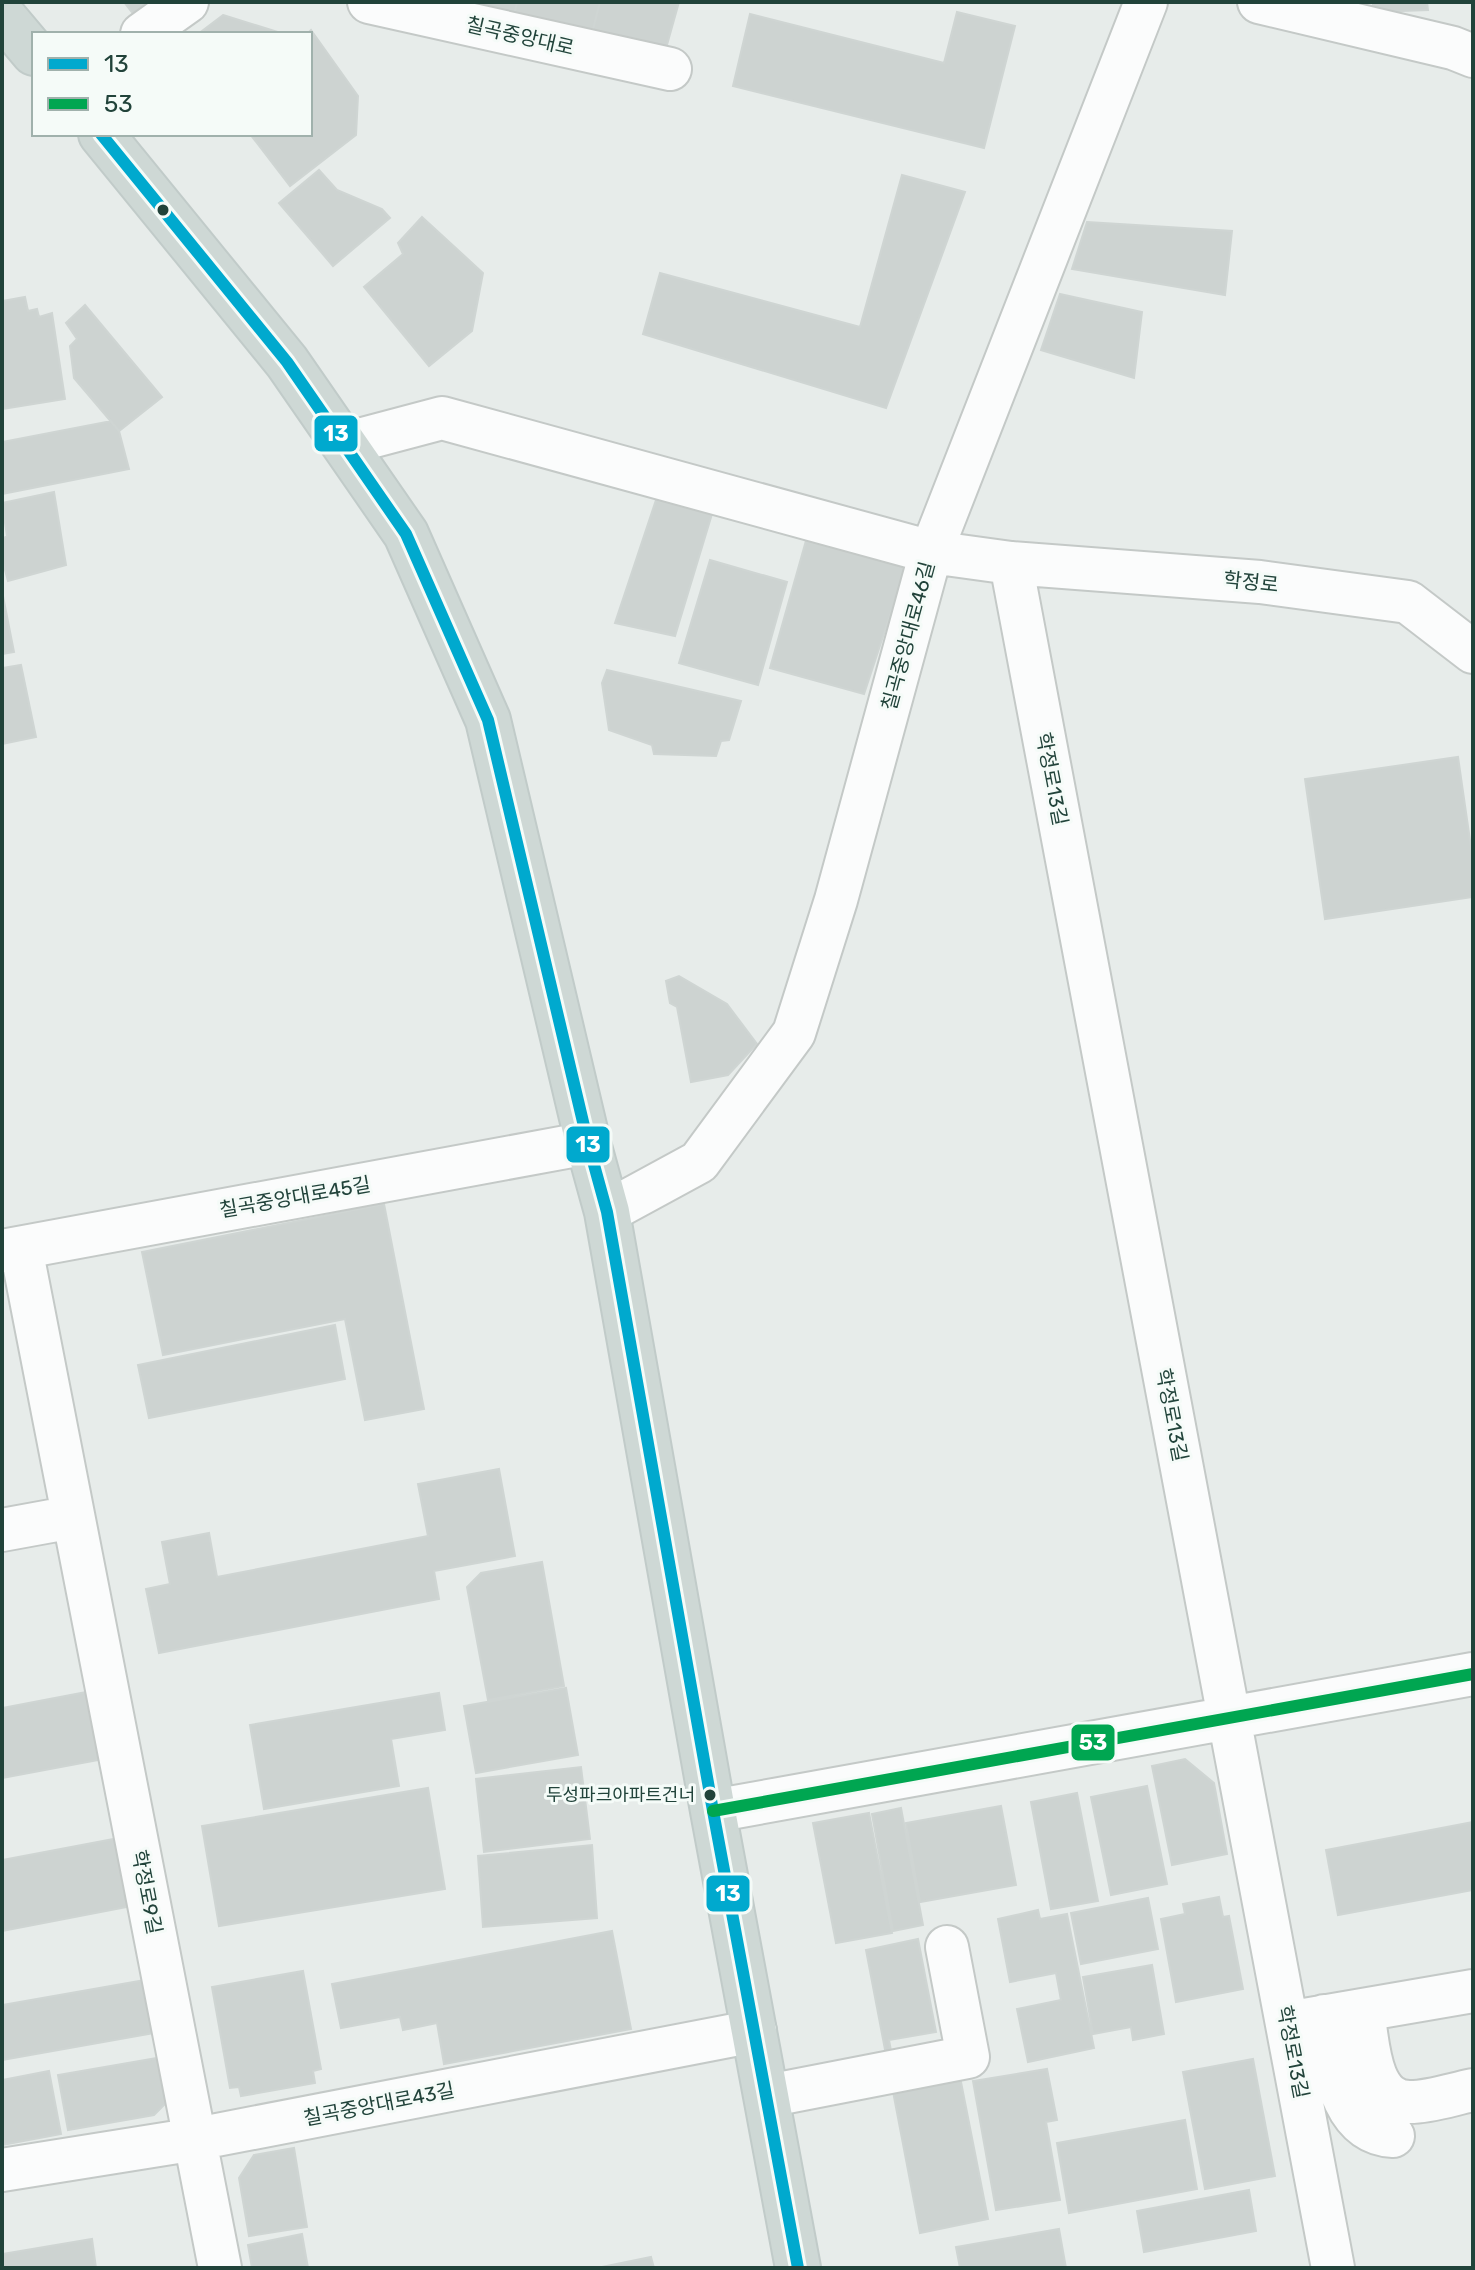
<svg xmlns="http://www.w3.org/2000/svg" width="1475" height="2270" viewBox="0 0 1475 2270" font-family="Rubik,'Noto Sans KR',sans-serif">
<style>
.building{fill:#cdd3d1;stroke:#cfd5d3;stroke-width:2}
.lines{fill:none;stroke-linecap:round;stroke-linejoin:round}
.minor-casing{stroke:#c4c9c7;stroke-width:46}
.major-casing{stroke:#c1cbc9;stroke-width:48}
.minor{stroke:#fbfcfc;stroke-width:42}
.major{stroke:#ced8d5;stroke-width:44}
.bus-1-casing{stroke:#f5fbf8;stroke-width:18}
.bus-2-casing{stroke:#f5fbf8;stroke-width:18}
.bus-1{stroke:#00a9ce;stroke-width:12}
.bus-2{stroke:#00a651;stroke-width:12}
.bus-dot{fill:#21433a;stroke:#f5fbf8;stroke-width:3}
.labels{text-anchor:middle;dominant-baseline:central;stroke-width:6;stroke-linejoin:round;paint-order:stroke}
.bus-label{font-size:18px;fill:#21433a;stroke:#f5fbf8;text-anchor:end}
.street-label{font-size:20px;fill:#21433a;stroke:#f5fbf8}
.line-badge{stroke:#f5fbf8;stroke-width:3}
.badge-label{font-size:22px;text-anchor:middle;font-weight:bold;fill:#fff}
</style>
<rect width="100%" height="100%" fill="#e7ecea"/>
<!-- building -->
<path class="building" d="M124 2H161L138 20Z
M460 2H517L514 15Z
M517 2H600L592 33 514 15Z
M600 2H679L665 52 592 33Z
M1373 2H1427L1428 10 1373 12Z
M957 12 1015 26 984 148 733 86 750 14 944 63Z
M223 15 284 34H198Z
M311 30 358 96 356 135 290 186 250 134H310V34H307Z
M319 170 337 190 382 209 390 218 333 266 279 203Z
M902 175 965 192 886 408 643 334 660 273 860 327Z
M422 217 483 273 472 331 429 366 364 287 403 254 398 243Z
M1087 222 1232 231 1225 295 1072 269Z
M1060 294 1142 312 1134 378 1041 350Z
M25 297 28 311 37 309 39 317 52 313 65 399 2 409V301Z
M85 305 162 397 119 431 74 378 70 346 77 339 66 323Z
M111 421 119 431 129 469 2 494V442Z
M54 492 66 565 8 581 2 559V539L7 536 2 503Z
M656 500 712 514 675 636 615 623Z
M809 530 909 558 864 694 770 668Z
M710 560 787 582 758 685 679 663Z
M2 591 14 652 2 654Z
M21 665 36 737 2 744V668Z
M607 670 741 701 729 740 721 741 716 756 654 754 652 745 609 730 602 683Z
M1458 757 1473 861V897L1325 919 1305 779Z
M679 976 727 1004 757 1044 728 1075 691 1082 677 1007 670 1003 666 981Z
M384 1204 424 1409 365 1420 345 1319 163 1355 142 1252Z
M335 1325 345 1379 149 1418 138 1365Z
M499 1469 515 1556 434 1571 439 1599 159 1653 146 1589 170 1584 162 1542 209 1533 217 1577 428 1536 418 1484Z
M542 1562 564 1686 488 1700 467 1587 481 1573Z
M566 1688 578 1755 476 1773 464 1706Z
M97 1690 109 1758 2 1778V1708Z
M439 1693 445 1730 391 1739 399 1786 264 1809 250 1725Z
M1185 1759 1214 1783 1227 1854 1172 1865 1152 1766Z
M581 1767 590 1839 484 1852 476 1779Z
M1147 1786 1167 1884 1111 1895 1091 1797Z
M428 1788 445 1889 219 1926 202 1826Z
M1077 1793 1098 1901 1051 1909 1031 1802Z
M1001 1806 1016 1885 920 1902 906 1823Z
M901 1808 923 1925 893 1931 872 1814Z
M869 1813 892 1933 836 1943 813 1823Z
M1473 1822V1890L1338 1915 1326 1850Z
M119 1838 132 1906 2 1931V1860Z
M592 1845 597 1918 483 1927 478 1856Z
M1219 1897 1223 1917 1229 1916 1243 1989 1176 2002 1161 1919 1185 1914 1183 1904Z
M1148 1898 1158 1949 1081 1964 1071 1913Z
M1038 1910 1040 1919 1067 1914 1094 2048 1028 2062 1017 2009 1061 2000 1056 1973 1010 1982 998 1919Z
M612 1931 631 2029 444 2064 437 2023 403 2030 400 2017 341 2028 332 1984Z
M918 1939 936 2032 889 2040 898 2089 960 2077 988 2219 920 2233 866 1950Z
M1152 1965 1164 2034 1133 2040 1131 2027 1093 2034 1083 1977Z
M303 1971 321 2069 313 2071 315 2083 241 2096 239 2087 230 2088 212 1987Z
M151 1979 160 2032 2 2060V2005Z
M163 2057 170 2099 154 2115 68 2130 58 2075Z
M1253 2059 1275 2176 1205 2189 1183 2072Z
M1047 2069 1057 2120 1046 2122 1060 2200 996 2210 973 2081Z
M49 2071 61 2134 2 2145V2080Z
M1185 2120 1197 2189 1069 2213 1057 2143Z
M294 2148 307 2227 249 2236 239 2178 254 2155Z
M1249 2190 1256 2231 1144 2252 1137 2211Z
M1059 2229 1066 2268H960L956 2247Z
M302 2234 308 2268H252L248 2245Z
M92 2239 96 2268H2V2254Z
M651 2257 654 2268H596H597Z"/>
<g class="lines">
<defs>
<path id="minor" d="M369 2 670 69
M1259 2 1453 48 1473 56
M142 34 187 2
M344 444 442 418 931 552 1011 563 1260 582 1408 602 1473 652
M1011 563 1333 2268
M607 1212 699 1162 794 1033 836 900 931 552 1146 2
M21 1248 220 2268
M2 1251 588 1143
M2 1530 73 1517
M713 1811 1473 1674
M1363 2010C1368 2040 1368 2102 1410 2102 1430 2102 1453 2094 1473 2090
M1324 2016C1333 2058 1337 2133 1393 2136
M1287 2023 1473 1991
M767 2096 968 2057 947 1947
M2 2170 196 2139 755 2031"/>
<path id="major" d="M2 15 34 53
M101 134 287 362 406 534 488 720 588 1143 607 1212 713 1811 798 2268"/>
</defs>
<!-- minor casing -->
<use href="#minor" class="minor-casing"/>
<!-- major casing -->
<use href="#major" class="major-casing"/>
<!-- minor -->
<use href="#minor" class="minor"/>
<!-- major -->
<use href="#major" class="major"/>
<defs>
<path id="bus-1" d="M101 134 287 362 406 534 488 720 588 1143 607 1212 713 1811 798 2268"/>
<path id="bus-2" d="M713 1811 1473 1674"/>
</defs>
<!-- bus-1 casing -->
<use href="#bus-1" class="bus-1-casing"/>
<!-- bus-2 casing -->
<use href="#bus-2" class="bus-2-casing"/>
<!-- bus-1 -->
<use href="#bus-1" class="bus-1"/>
<!-- bus-2 -->
<use href="#bus-2" class="bus-2"/>
</g>
<!-- markers -->
<g class="bus-dot">
<circle cx="163" cy="210" r="7"/>
<circle cx="710" cy="1795" r="7"/>
</g>
<g class="labels">
<!-- bus labels -->
<g class="bus-label">
<text x="695" y="1795">두성파크아파트건너</text>
</g>
<!-- street labels -->
<g class="street-label">
<text transform="translate(520 36) rotate(13)">칠곡중앙대로</text>
<text transform="translate(1251 582) rotate(6)">학정로</text>
<text transform="translate(908 636) rotate(-75)">칠곡중앙대로46길</text>
<text transform="translate(1052 779) rotate(79)">학정로13길</text>
<text transform="translate(295 1197) rotate(-10)">칠곡중앙대로45길</text>
<text transform="translate(1172 1415) rotate(79)">학정로13길</text>
<text transform="translate(147 1892) rotate(79)">학정로9길</text>
<text transform="translate(1293 2052) rotate(79)">학정로13길</text>
<text transform="translate(379 2104) rotate(-11)">칠곡중앙대로43길</text>
</g>
</g>
<g class="line-badge">
<rect x="313" y="414" width="46" height="39" rx="8" fill="#00a9ce"/>
<rect x="565" y="1125" width="46" height="39" rx="8" fill="#00a9ce"/>
<rect x="1070" y="1723" width="46" height="39" rx="8" fill="#00a651"/>
<rect x="705" y="1874" width="46" height="39" rx="8" fill="#00a9ce"/>
</g>
<g class="badge-label">
<text x="336" y="441">13</text>
<text x="588" y="1152">13</text>
<text x="1093" y="1750">53</text>
<text x="728" y="1901">13</text>
</g>
<!-- border -->
<rect width="1475" height="2270" fill="none" stroke="#21433a" stroke-width="8"/>
<!-- legend -->
<rect x="32" y="32" width="280" height="104" fill="#f5fbf8" stroke="#a0b1ac" stroke-width="2"/>
<rect x="48" y="58" width="40" height="12" fill="#00a9ce" stroke="#a0b1ac" stroke-width="2"/>
<text x="104" y="72" font-size="24" fill="#21433a">13</text>
<rect x="48" y="98" width="40" height="12" fill="#00a651" stroke="#a0b1ac" stroke-width="2"/>
<text x="104" y="112" font-size="24" fill="#21433a">53</text>
</svg>
